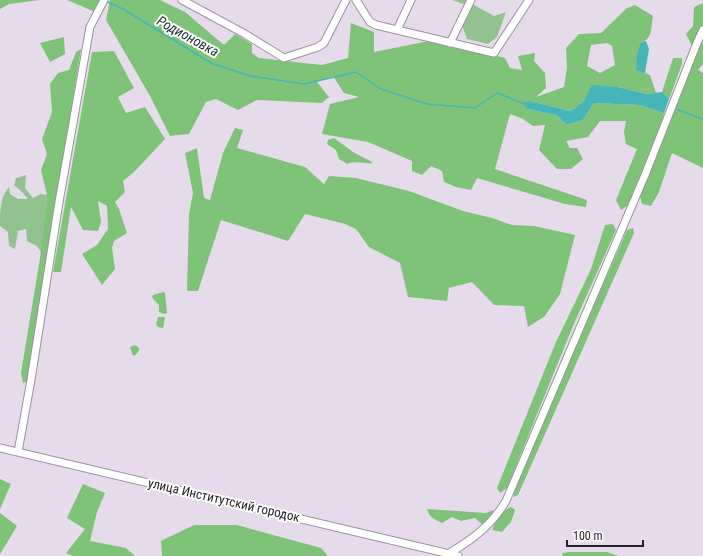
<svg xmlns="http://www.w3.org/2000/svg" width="703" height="556" viewBox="0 0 703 556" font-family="'Roboto Condensed',sans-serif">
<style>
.green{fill:#92c38e}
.forest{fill:#7fc379;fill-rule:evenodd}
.water{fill:#46b5b8}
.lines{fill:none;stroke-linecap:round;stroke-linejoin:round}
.stream{stroke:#46b5b8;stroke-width:1.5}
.minor-casing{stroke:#9c92a1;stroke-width:9}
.minor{stroke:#fff;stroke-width:7}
.labels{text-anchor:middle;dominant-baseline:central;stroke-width:4;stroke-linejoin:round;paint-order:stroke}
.street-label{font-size:13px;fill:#252127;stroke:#fff}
.water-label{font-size:14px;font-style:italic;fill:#1d3636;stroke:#fff}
</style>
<rect width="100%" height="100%" fill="#e6dbeb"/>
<!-- green -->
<path class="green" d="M452 0H474L472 4 494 16 506 12 497 37 488 44 467 39 462 25 468 7 463 4Z
M26 175 25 188 33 198 41 194 47 195 41 252 37 246 27 241 26 229 18 231 15 249 9 246 8 232 0 226C0 212 0 196 9 187L10 194 18 199H28L22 192 14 185 16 178Z"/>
<!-- forest -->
<path class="forest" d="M0 0H40L9 4 0 9Z
M67 0H100L95 12Z
M110 0H160L185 12 224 45 235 34 252 44V53L259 58 322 65 348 58 351 23 374 32V52L434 40 505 58 510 68 522 70 518 56 535 53 534 61 545 73 546 88 536 97 564 87 567 67 566 48 579 34 601 33 627 8 635 5 653 16C651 28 653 39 640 43L636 69 650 75 656 93 647 94 618 87 584 101 571 111 530 101 527 109 556 115 567 125 583 120 594 103 639 105 664 113 661 124 628 205 621 210 616 200 637 149 626 144 624 132 626 121H600L588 137 566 141 570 148H577L583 159 571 169H557L539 150 545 125 533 126 523 119 510 114 495 169 587 200 586 207 565 204 477 178 471 190 456 187 444 182 442 171 431 166 422 175 412 171V161L368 142 322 134 330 104 359 97 344 93 333 76 317 82 329 97 322 103 257 100 238 110 216 99 206 102 189 134 170 136 150 96 106 20ZM607 43 612 46 615 65 600 73 587 66 591 45Z
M703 3V29L692 46 686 34 693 26 694 7Z
M64 37 65 54 50 62 40 43Z
M703 39V64L698 70 703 73V168L672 153 659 192 651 206 642 204 640 196Z
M81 49 28 381 23 383 21 373 40 258 47 195 41 170 47 154 42 139 52 112 50 84 58 73 69 70 76 52Z
M114 51 134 88 118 97 126 113 145 107 165 139 134 172 123 181 125 192 115 202 119 209 127 233 114 241 112 248 115 269 102 285 82 254 97 245 108 229 107 206 98 201 101 222 98 231 83 230 71 207 61 272H53L92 52Z
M673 58H682V64L669 99 662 92Z
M235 128 243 130 237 148 305 167 324 184 329 176 356 178 409 191 463 211 492 218 512 225 534 226 575 235 560 294 544 317 528 327 524 306 494 305 472 282 449 288 447 301 408 297 400 263 369 247 356 229 345 224 305 214 288 241 221 220 198 291H187L189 214 193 193 185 153 197 148 204 198 210 200 223 153Z
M334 138 353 152 372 162V163C363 164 355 160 347 164L339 159 336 150 327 144 328 140Z
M613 224 616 230 573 326 507 488 500 493 497 488 556 342 591 269 605 225Z
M633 228 634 233 518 495 514 497 513 490 627 230Z
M163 292 165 293 167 313 164 314 159 312V305L154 300 152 297 153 295Z
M158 317H164L165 318 163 328 158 327 156 324Z
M135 345 139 348C139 352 137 354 133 356L130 347Z
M0 479 11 484 0 509Z
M83 484 105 493 97 512 90 541 126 548 135 556H73L66 553 85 529 67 518Z
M511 507 515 510 511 522 502 532 492 530C495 522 503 510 511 507Z
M427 509 486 513 493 510 494 515 484 526 475 518 461 521 452 517 442 523C435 520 429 517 427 509Z
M0 513 17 526 0 554Z
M194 525H237L321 548 328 556H162L161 541Z
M570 552H607L618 556H562L563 553Z"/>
<!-- water -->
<path class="water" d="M646 41 649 49 645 73 636 70 637 56 640 43Z
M592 85 618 87 647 94 662 92 669 99 664 113 639 105 594 103 583 120 567 125 556 115 527 109 523 103 530 101 571 111 584 101Z"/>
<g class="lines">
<!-- stream -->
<path class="stream" d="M108 2 123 9 211 63 250 76 304 84 356 72 381 89 427 104 475 108 497 93 525 104
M676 109 703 119"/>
<defs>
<path id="minor" d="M182 0 245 34 284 58 318 47 324 43 346 0
M356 0 370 22 376 25 494 53 529 0
M397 30 411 0
M450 43 471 0
M0 448 458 556
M18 452 31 380 59 202 90 27 104 0
M448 554C473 539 491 526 506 501L645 175 697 43 703 30"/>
</defs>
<!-- minor casing -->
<use href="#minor" class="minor-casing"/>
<!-- minor -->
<use href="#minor" class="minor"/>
</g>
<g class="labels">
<!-- street labels -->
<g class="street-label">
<text transform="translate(224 500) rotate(13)">улица Институтский городок</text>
</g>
<!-- water labels -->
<g class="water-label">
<text transform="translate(188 36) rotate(29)">Родионовка</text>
</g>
</g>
<!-- scale -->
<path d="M567 540v6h76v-6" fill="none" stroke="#252127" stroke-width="2"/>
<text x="573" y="540" font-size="12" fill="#252127" stroke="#ffffff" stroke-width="3" paint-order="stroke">100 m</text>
</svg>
